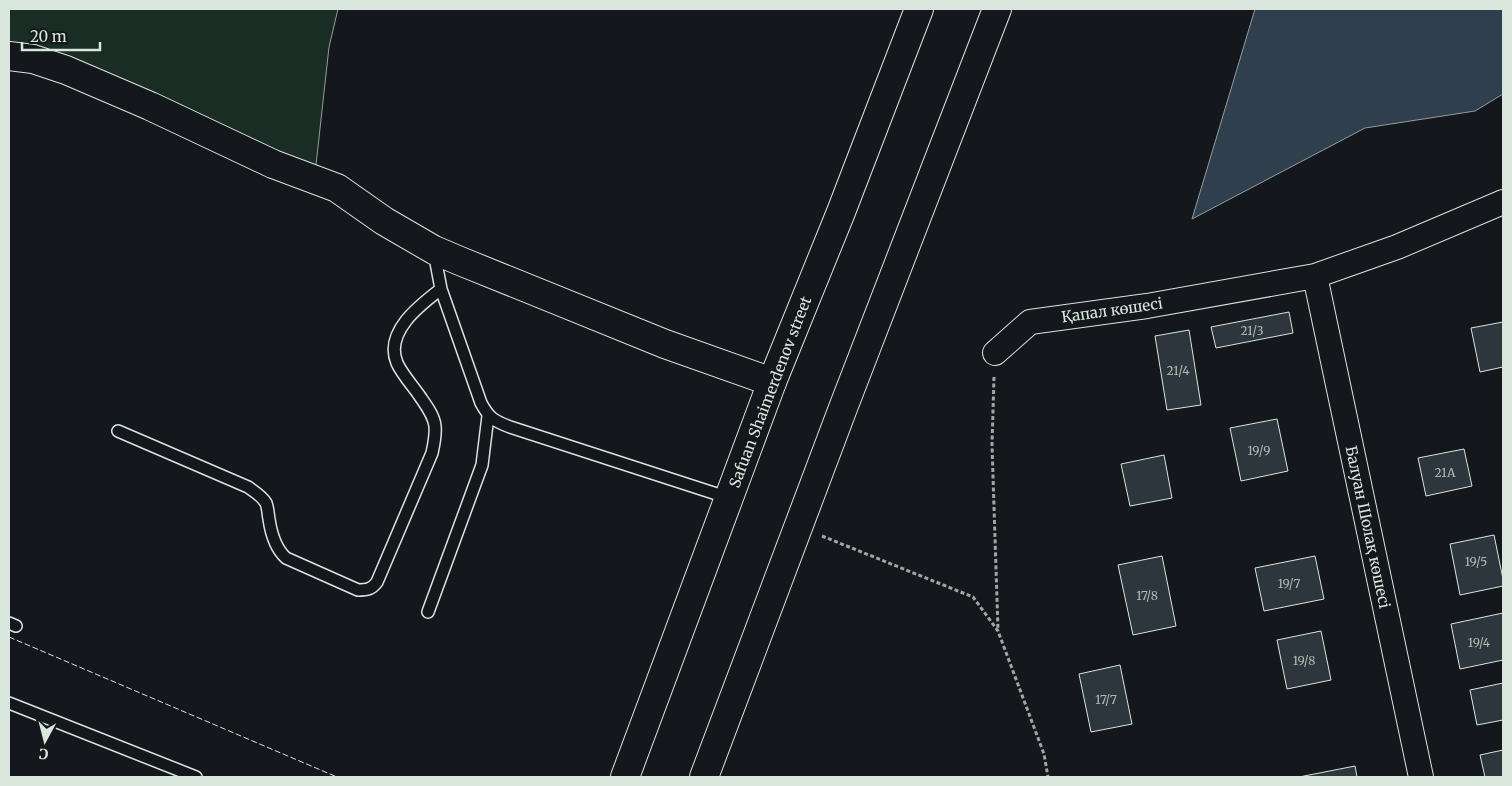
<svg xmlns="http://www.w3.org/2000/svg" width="1512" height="786" viewBox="0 0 1512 786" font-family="Merriweather,serif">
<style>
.green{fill:#1a2d24;stroke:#939e99}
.water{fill:#2f3f4d;stroke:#939e99}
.building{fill:#2c363c;stroke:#d8e6dc}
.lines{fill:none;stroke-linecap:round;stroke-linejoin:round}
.service-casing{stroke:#d8e6dc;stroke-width:14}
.minor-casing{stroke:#d8e6dc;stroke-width:26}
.tertiary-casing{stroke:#d8e6dc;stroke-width:30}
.secondary-casing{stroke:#d8e6dc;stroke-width:30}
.path{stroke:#9da8a2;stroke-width:3;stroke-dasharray:4 2.5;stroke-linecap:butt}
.service{stroke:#14181c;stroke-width:11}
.minor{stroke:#14181c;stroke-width:24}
.tertiary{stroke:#14181c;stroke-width:28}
.secondary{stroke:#14181c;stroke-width:28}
.fence{stroke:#d8e6dc;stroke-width:1;stroke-dasharray:6 2.5;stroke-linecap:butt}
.labels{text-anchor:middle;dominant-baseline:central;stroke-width:4;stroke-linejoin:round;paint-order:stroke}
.number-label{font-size:12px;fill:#adbab4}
.street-label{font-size:15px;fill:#d8e6dc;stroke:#14181c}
</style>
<rect width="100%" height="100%" fill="#14181c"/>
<!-- green -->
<path class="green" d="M9 9H338L329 47 315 174 9 59Z"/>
<!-- water -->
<path class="water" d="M1255 9H1503V94L1475 111 1365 128 1192 219Z"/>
<!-- building -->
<path class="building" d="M1289 312 1293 333 1216 348 1211 327Z
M1503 322V367L1480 372 1471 328Z
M1189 330 1201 405 1167 410 1155 336Z
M1277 419 1288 471 1241 481 1230 428Z
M1464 449 1472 486 1426 496 1418 458Z
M1164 455 1172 498 1130 506 1121 464Z
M1494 535 1503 579V586L1460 595 1450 544Z
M1162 556 1176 626 1133 635 1118 565Z
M1315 556 1324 599 1264 611 1255 568Z
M1503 613V660L1460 669 1451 624Z
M1321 631 1331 680 1287 689 1277 640Z
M1120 665 1132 724 1091 732 1079 674Z
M1503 683V720L1477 725 1470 690Z
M1503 750V777H1485L1480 755Z
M1355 766 1357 777H1299Z"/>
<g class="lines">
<defs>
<path id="service" d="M434 252 441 289 481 403C489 418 494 421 510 427L729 498
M118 431 248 487C255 492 262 496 266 503 268 508 268 514 269 519 271 533 275 548 286 558L358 590C367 590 372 589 377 582L432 453C434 444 436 435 435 426 434 415 425 404 419 395 412 385 402 374 397 363 384 332 420 305 441 289
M428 612 482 465 488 416
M9 623 16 626
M9 703 196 777"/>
<path id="minor" d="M1315 276 1421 777
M995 353 1030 322 1147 306 1315 276 1397 247 1503 202"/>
<path id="tertiary" d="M9 56 33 59 66 70 150 106 273 164 337 188 384 221 434 250 460 261 665 344 772 382"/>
<path id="secondary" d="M625 777 772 382 841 212 919 9
M704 777 843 408 997 9"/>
</defs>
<!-- service casing -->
<use href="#service" class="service-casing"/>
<!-- minor casing -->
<use href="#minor" class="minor-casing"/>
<!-- tertiary casing -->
<use href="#tertiary" class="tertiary-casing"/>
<!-- secondary casing -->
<use href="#secondary" class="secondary-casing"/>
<!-- path -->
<path class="path" d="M994 377 992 445 998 630
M822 536 973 597 998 631 1044 754 1048 777"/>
<!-- service -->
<use href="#service" class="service"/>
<!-- minor -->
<use href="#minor" class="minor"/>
<!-- tertiary -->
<use href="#tertiary" class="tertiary"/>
<!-- secondary -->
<use href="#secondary" class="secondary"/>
<!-- fence -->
<path class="fence" d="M9 637 337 777"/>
</g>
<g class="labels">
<!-- number labels -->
<g class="number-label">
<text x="1252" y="330">21/3</text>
<text x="1178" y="370">21/4</text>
<text x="1259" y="450">19/9</text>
<text x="1445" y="472">21А</text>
<text x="1476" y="561">19/5</text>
<text x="1289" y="583">19/7</text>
<text x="1147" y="595">17/8</text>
<text x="1479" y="642">19/4</text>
<text x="1304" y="660">19/8</text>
<text x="1106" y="699">17/7</text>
</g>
<!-- street labels -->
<g class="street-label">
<text transform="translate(1112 310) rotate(-8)">Қапал көшесі</text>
<text transform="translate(770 392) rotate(-69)">Safuan Shaimerdenov street</text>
<text transform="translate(1368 527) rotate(78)">Балуан Шолақ көшесі</text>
</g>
</g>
<!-- border -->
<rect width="1512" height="786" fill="none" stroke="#d8e6dc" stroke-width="20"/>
<!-- north arrow -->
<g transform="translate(45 741) rotate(187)" stroke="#14181c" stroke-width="4" paint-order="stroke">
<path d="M0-4L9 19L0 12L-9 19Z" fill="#d8e6dc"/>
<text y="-8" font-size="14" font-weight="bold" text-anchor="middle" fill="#d8e6dc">С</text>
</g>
<!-- scale -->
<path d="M22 42v8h78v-8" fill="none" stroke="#d8e6dc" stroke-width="2.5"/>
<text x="30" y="42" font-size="15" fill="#d8e6dc" stroke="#14181c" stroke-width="4" paint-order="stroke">20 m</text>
</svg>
